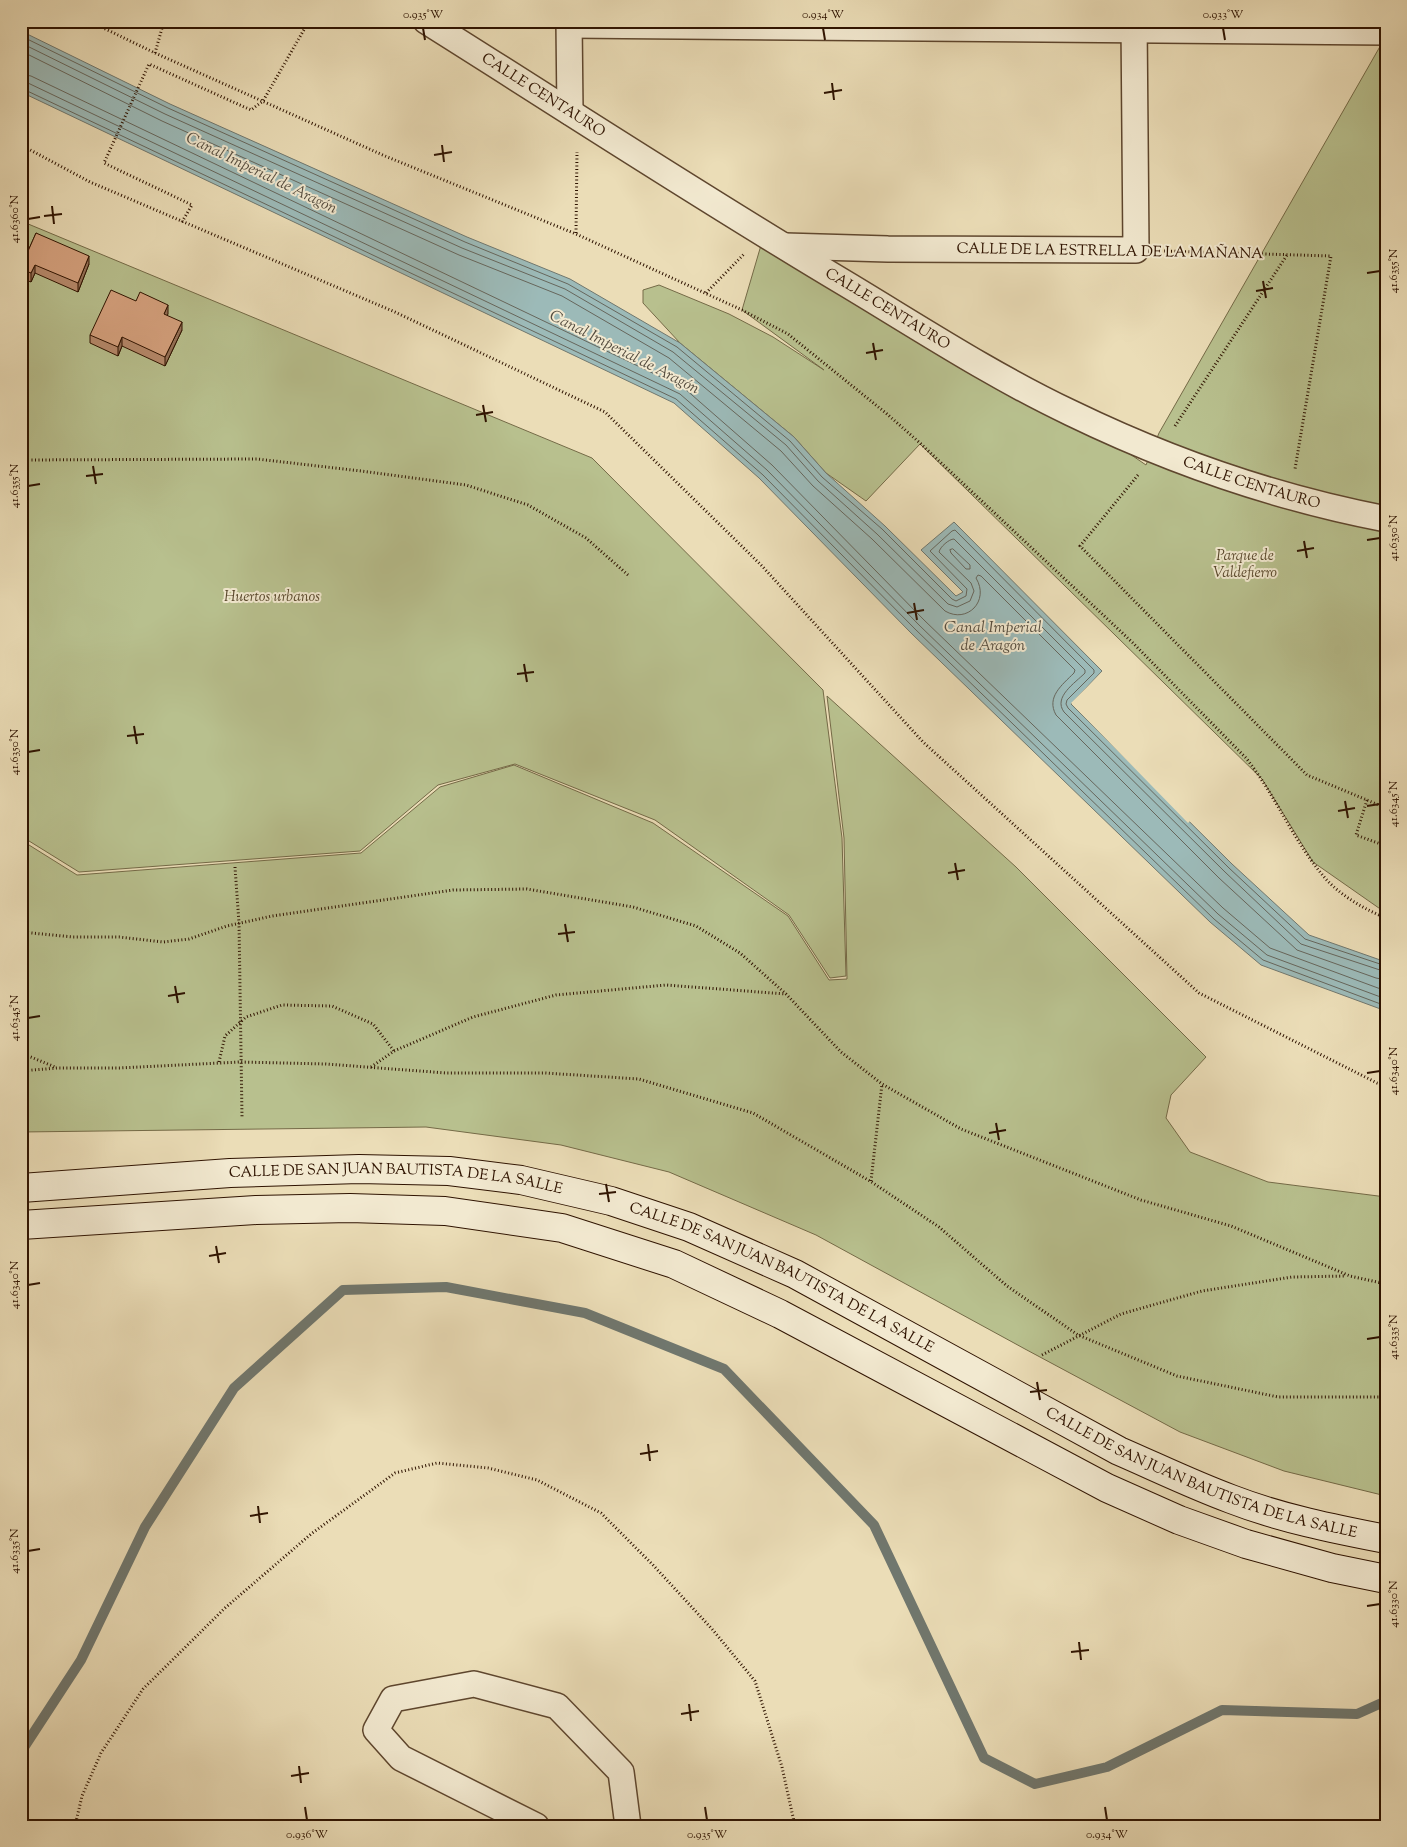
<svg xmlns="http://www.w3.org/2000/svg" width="1407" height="1847" viewBox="0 0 1407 1847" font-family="'Sorts Mill Goudy',serif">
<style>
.green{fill:#b8c08e;stroke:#746a47}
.water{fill:#9cbab8;stroke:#70776e}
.pier{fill:#ebddb7}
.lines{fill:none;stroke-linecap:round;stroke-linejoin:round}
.shore{stroke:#66665c;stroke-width:1}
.stream{stroke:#70776e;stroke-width:10}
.minor-casing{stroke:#5e462e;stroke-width:28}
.secondary-casing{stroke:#2f1300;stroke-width:30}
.path{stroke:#2f1300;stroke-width:3;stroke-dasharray:1 2.5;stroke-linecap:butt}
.minor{stroke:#f2e9d0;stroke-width:25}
.secondary{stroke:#f2e9d0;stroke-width:28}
.wall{fill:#b78a6c;stroke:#2f1300}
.shaded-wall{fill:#957158;stroke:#2f1300}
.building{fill:#d5a17e;stroke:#2f1300}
.ticks{fill:none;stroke:#2f1300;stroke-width:2}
.labels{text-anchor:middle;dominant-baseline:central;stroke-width:4;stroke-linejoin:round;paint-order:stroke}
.street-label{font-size:15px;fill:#2f1300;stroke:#f2e9d0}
.park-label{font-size:15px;font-style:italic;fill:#58472b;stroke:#f2e9d0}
.water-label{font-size:16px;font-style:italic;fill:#554d40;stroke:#f2e9d0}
.neatline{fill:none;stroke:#2f1300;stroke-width:2}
.ticks-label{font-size:12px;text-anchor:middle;fill:#2f1300}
</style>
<rect width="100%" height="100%" fill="#ebddb7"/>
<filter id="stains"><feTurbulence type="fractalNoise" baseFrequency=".004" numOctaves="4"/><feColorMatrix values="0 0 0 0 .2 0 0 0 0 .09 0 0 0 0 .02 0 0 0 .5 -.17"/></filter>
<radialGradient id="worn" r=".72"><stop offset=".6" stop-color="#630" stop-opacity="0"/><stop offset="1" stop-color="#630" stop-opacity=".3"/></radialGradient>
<!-- green -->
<path class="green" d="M1386 36V913L1313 862 1262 779 920 444 866 501 826 473 794 437 680 343 643 303V290L659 285 729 314 773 337 824 370 742 310 764 235 1070 413 1146 465 1159 433Z
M21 221 592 458 823 690 842 838 846 976 830 978 789 915 655 820 515 764 438 785 360 851 79 872 21 836Z
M827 696 1016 867 1206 1057 1171 1095 1166 1118 1190 1152 1268 1182 1386 1197V1496L1284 1471 1180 1432 1025 1349 816 1235 669 1172 561 1145 426 1127 21 1132V840L77 875 361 853 440 787 514 765 653 823 788 916 829 980 847 979 844 838Z"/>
<!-- water -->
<path class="water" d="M21 31 170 104 467 237 570 279 680 343 794 437 826 473 885 526 956 596 963 592 921 550 954 522 1102 671 1071 704 1232 864 1309 935 1386 962V1011L1261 965 1210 922 911 633 759 478 674 403 21 92Z"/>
<!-- pier -->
<path class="pier" d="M1104 670V673L1074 703 1191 820 1188 823 1071 703Z"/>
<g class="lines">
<!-- shore -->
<path class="shore" d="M21 36 168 108 465 242 568 284 677 347 790 441 822 477 882 529 952 599 956 601 966 596 967 589 930 551 952 531 955 530 1094 670V673L1067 700 1066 704 1068 708 1229 868 1305 939 1386 966
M21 43 165 114 462 248 565 289 673 352 786 445 818 481 877 534 948 604 957 607 970 601 974 591 971 583 939 552C940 547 949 539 954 539L1085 670V673C1075 683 1053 697 1064 712L1225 872 1301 944 1386 972
M21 51 162 121 459 255 562 296 669 358 781 451 813 486 872 539 945 611C967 624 990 601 976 578L978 575 981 576 1075 670 1074 673C1062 685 1046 697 1056 715L1219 878 1297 950 1376 978 1386 980
M21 74 31 76 684 388 772 465 924 620 1223 908 1270 948 1386 991
M21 81 28 83 680 394 767 470 919 625 1218 914 1267 955 1386 999
M21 88 676 399 763 475 915 629 1214 919 1263 960 1386 1006
M953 549 970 565V569H966L951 553 950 550Z"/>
<!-- stream -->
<path class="stream" d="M21 1752 81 1660 145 1527 234 1388 343 1290 446 1287 585 1313 724 1369 874 1525 984 1758 1035 1784 1107 1767 1222 1710 1357 1714 1386 1701"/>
<defs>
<g id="minor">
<path id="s1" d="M426 21C566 109 705 200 848 285 921 329 993 376 1071 413 1170 461 1277 498 1386 519"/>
<path d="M569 21 570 112"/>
<path d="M569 25 1386 32"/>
<path d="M785 246 888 249 1136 250 1134 21"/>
<path d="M536 1826 401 1758 376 1730 393 1699 474 1684 557 1706 621 1772 628 1826"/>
</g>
<g id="secondary">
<path id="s2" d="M21 1188 230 1173 359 1169 449 1171 521 1180 611 1201 689 1227 795 1274 1119 1451C1156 1467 1193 1485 1231 1499 1280 1518 1334 1529 1386 1539"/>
<path d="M21 1225 256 1210 350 1208 445 1211 562 1228 674 1264 780 1314 1107 1488 1179 1520 1246 1544 1332 1568 1386 1579"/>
</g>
</defs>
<!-- minor casing -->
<use href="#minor" class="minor-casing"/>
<!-- secondary casing -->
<use href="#secondary" class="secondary-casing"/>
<!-- path -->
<path class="path" d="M89 21 155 53 385 156 576 234 742 310 788 334 887 414 920 443 1133 643 1246 758C1276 796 1294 842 1325 878 1341 896 1364 909 1386 918
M155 53 164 21
M21 145 90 182 395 312 605 412 762 566 923 742 1199 993 1377 1083 1386 1085
M182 222 192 205 104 163 149 64 251 110 263 101 309 21
M576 233 577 152
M1164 251 1331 256 1295 469
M706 293 744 254
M1175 426 1287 255
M21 460 257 459 361 471 466 485 528 505 586 538 628 575
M1138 475 1080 546 1307 775 1386 808
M1367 800 1356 835 1386 846
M235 867 239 923 242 1117
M21 932 73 937H119L163 942 189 939 227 926 272 916 453 890 527 889 633 907 696 926 740 953 786 994 841 1052 882 1084 961 1129 1141 1200 1231 1226 1350 1276 1386 1284
M21 1053 55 1067
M219 1062 225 1036 246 1017 282 1005 332 1006 373 1024 394 1051
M371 1067 394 1051 473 1017 556 995 666 985 786 994
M21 1071 57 1068H119L240 1062 326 1064 446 1073H545L639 1079 753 1113 870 1181 939 1227 1007 1286 1078 1335 1177 1376 1278 1397H1386
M871 1181 882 1084
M1042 1355 1121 1314 1202 1291 1292 1277 1346 1276
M75 1826 82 1796 101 1753 143 1689 225 1608 311 1534 395 1473 437 1463 488 1468 537 1480 601 1513 653 1565 712 1629 755 1681 782 1767 795 1826"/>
<!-- minor -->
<use href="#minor" class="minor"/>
<!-- secondary -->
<use href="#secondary" class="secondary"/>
</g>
<!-- wall -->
<path class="wall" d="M36 233 89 264 78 292 35 273 31 282 21 278V267Z
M136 301 168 314 167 315 182 330 165 366 122 346 118 356 90 343V335Z"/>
<!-- shaded-wall -->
<path class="shaded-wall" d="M89 256V264L78 292V283Z
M35 265V273L31 282V273Z
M168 305V314L164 322V314Z
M182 322V330L165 366V357Z
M122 337V346L118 356V347Z"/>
<!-- building -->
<path class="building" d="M36 233 89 256 78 283 35 265 31 273 21 269V267Z
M111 290 136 301 140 292 168 305 164 314 182 322 165 357 122 337 118 347 90 335Z"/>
<!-- ticks -->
<path class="ticks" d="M423 28 425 40M823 28 825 40M1223 28 1225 40M832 83 834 100M824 93 842 90M442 145 444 162M434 155 452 152M52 206 54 224M44 216 62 214M28 219 40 217M1367 273 1380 271M1263 281 1266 298M1256 291 1273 288M873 343 876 360M866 353 883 350M483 405 486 422M476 415 493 412M93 466 96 484M86 476 103 474M28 486 40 484M1367 540 1380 538M1304 541 1307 558M1297 551 1314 548M914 603 917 620M907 613 924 610M524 664 527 682M517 674 534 672M134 726 137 744M127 736 144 734M28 752 40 750M1345 801 1348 818M1367 806 1380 804M1338 811 1355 808M955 863 958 880M948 873 965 870M565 924 568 942M558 934 575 932M175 986 178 1003M168 996 185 993M28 1018 40 1016M1367 1073 1380 1071M996 1123 999 1140M989 1133 1006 1130M606 1184 609 1202M599 1194 616 1192M216 1246 219 1263M209 1256 226 1253M28 1285 40 1283M1367 1339 1380 1337M1037 1382 1040 1400M1030 1392 1047 1390M648 1444 650 1461M640 1454 658 1451M258 1506 260 1523M250 1516 268 1513M28 1551 40 1549M1367 1606 1380 1604M1079 1642 1081 1660M1071 1652 1089 1650M689 1704 691 1721M681 1714 699 1711M299 1766 301 1783M291 1776 309 1773M305 1807 307 1820M705 1807 707 1820M1105 1807 1107 1820"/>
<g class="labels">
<!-- street labels -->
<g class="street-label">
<text stroke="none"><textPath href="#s1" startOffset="139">CALLE CENTAURO</textPath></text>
<text transform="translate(1110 252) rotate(1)">CALLE DE LA ESTRELLA DE LA MAÑANA</text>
<text stroke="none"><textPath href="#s1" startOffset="544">CALLE CENTAURO</textPath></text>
<text stroke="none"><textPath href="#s1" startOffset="949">CALLE CENTAURO</textPath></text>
<text stroke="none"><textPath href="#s2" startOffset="376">CALLE DE SAN JUAN BAUTISTA DE LA SALLE</textPath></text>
<text stroke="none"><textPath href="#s2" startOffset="781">CALLE DE SAN JUAN BAUTISTA DE LA SALLE</textPath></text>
<text stroke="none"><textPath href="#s2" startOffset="1246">CALLE DE SAN JUAN BAUTISTA DE LA SALLE</textPath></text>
</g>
<!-- park labels -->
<g class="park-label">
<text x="1245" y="556">Parque de<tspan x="1245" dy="17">Valdefierro</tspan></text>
<text x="272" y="597">Huertos urbanos</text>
</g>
<!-- water labels -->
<g class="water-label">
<text transform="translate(261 174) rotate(26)">Canal Imperial de Aragón</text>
<text transform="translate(624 353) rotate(27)">Canal Imperial de Aragón</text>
<text x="993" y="628">Canal Imperial<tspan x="993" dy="18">de Aragón</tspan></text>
</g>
</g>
<!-- margin -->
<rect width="1407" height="1847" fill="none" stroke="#ebddb7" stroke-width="55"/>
<rect x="28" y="28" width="1352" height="1792" class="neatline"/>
<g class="ticks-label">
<text x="423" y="18">0.935°W</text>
<text x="823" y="18">0.934°W</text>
<text x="1223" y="18">0.933°W</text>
<text transform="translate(14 219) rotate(-90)" y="4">41.6360°N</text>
<text transform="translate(1393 271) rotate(-90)" y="4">41.6355°N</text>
<text transform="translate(14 486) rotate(-90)" y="4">41.6355°N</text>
<text transform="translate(1393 538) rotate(-90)" y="4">41.6350°N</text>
<text transform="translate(14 752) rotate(-90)" y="4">41.6350°N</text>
<text transform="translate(1393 804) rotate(-90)" y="4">41.6345°N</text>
<text transform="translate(14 1018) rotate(-90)" y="4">41.6345°N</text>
<text transform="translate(1393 1071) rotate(-90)" y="4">41.6340°N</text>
<text transform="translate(14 1285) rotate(-90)" y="4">41.6340°N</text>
<text transform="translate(1393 1337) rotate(-90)" y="4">41.6335°N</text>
<text transform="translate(14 1551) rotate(-90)" y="4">41.6335°N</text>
<text transform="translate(1393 1604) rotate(-90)" y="4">41.6330°N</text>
<text x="307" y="1838">0.936°W</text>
<text x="707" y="1838">0.935°W</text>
<text x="1107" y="1838">0.934°W</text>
</g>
<rect width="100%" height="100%" filter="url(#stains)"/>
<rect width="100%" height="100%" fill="url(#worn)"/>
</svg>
